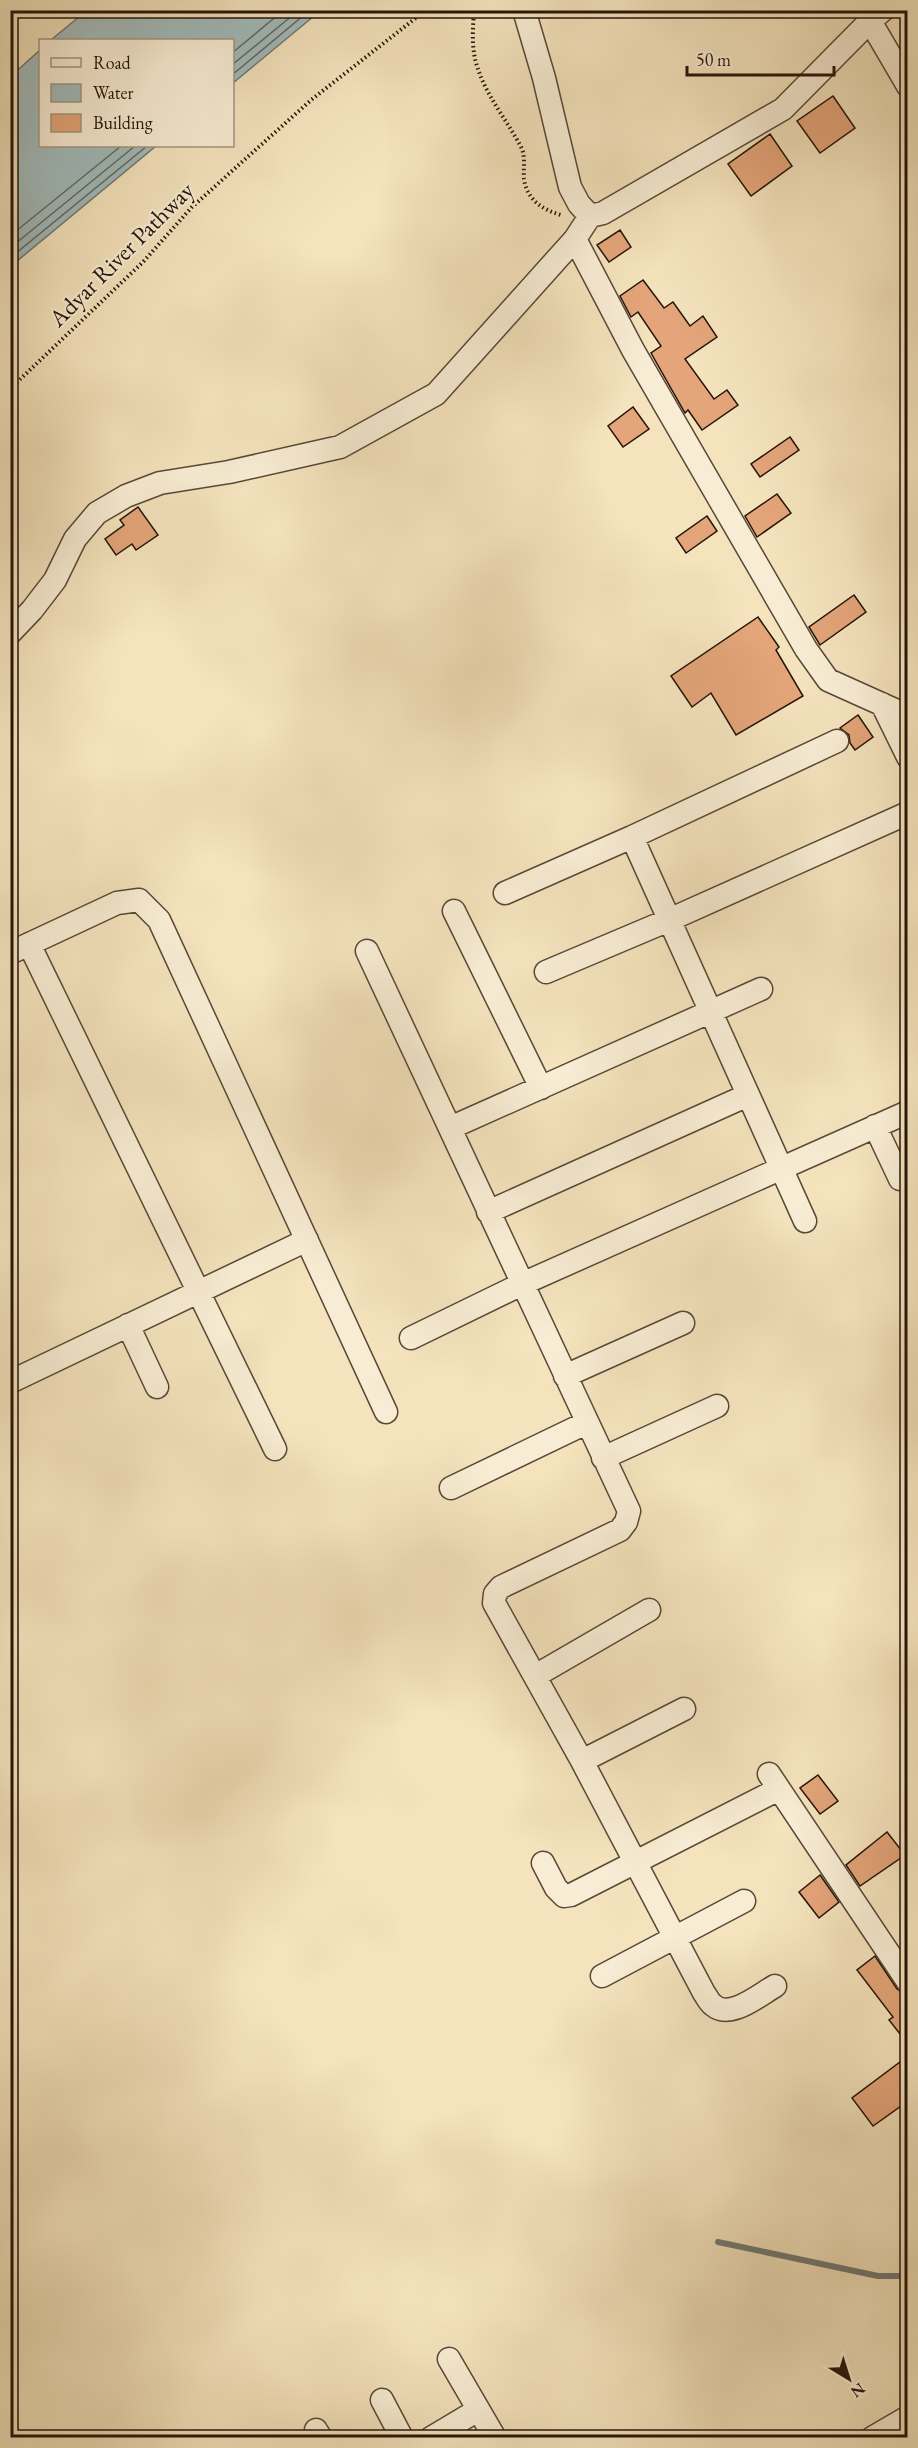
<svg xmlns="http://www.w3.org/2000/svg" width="918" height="2448" viewBox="0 0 918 2448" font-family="'EB Garamond',serif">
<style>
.water{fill:#a1bbbc;stroke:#6f7874;stroke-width:1.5}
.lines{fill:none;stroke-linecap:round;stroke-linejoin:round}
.shore{stroke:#626862;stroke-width:1.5}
.stream{stroke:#6f7874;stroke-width:6}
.building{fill:#e3a579;stroke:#241409;stroke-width:1.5}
.minor-casing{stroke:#584836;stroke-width:25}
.path{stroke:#241409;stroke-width:4;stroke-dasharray:1.5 3;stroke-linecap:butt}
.minor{stroke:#f8edd4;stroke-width:22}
.labels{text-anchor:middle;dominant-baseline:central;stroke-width:4.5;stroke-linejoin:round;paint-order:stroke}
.street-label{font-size:24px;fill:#241409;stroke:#f8edd4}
</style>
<rect width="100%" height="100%" fill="#f4e3bd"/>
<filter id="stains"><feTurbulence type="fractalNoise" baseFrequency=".00333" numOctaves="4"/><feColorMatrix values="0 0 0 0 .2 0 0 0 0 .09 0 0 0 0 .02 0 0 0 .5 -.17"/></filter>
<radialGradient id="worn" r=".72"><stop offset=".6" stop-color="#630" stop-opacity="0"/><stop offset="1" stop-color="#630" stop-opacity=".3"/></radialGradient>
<!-- water -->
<path class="water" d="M86 11V10L320 11 233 83 232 40H51Z
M40 50V146H156L11 266V76Z"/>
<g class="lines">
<!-- shore -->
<path class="shore" d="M232 53 284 10
M232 65 299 10
M232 75 310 10
M10 236 121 146
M10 248 135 146
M10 258 147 146"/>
<!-- stream -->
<path class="stream" d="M718 2242 878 2276H908"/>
</g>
<!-- building -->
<path class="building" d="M833 96 855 128 820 153 797 121Z
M770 134 792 166 751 196 728 164Z
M620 230 631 247 609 262 597 245Z
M643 280 664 308 673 302 690 326 703 316 717 337 685 359 714 399 727 390 738 405 702 430 688 410 685 413 651 353 661 346 638 312 631 317 620 296Z
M633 407 649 429 623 447 608 426Z
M790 437 799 450 760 477 751 464Z
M777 494 791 513 757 537 745 516Z
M138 507 158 535 136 550 132 544 116 555 105 539 124 525 120 520Z
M707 516 717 531 686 553 676 538Z
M854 595 866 612 820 645 809 627Z
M758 617 779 647 776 650 803 696 736 735 711 693 692 707 671 676Z
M858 715 873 737 855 750 850 743 849 735 840 728Z
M818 1775 838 1801 820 1814 800 1788Z
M887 1832 905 1855 860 1886 846 1865Z
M820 1875 839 1902 819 1918 799 1892Z
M875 1956 897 1989 908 1995V2044L889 2020 893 2017 857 1970Z
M908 2056V2101L873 2126 852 2098Z"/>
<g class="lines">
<defs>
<path id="minor" d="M524 10 544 78 570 187 579 204 590 216
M870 21 908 86
M575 239 633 350 806 649 828 680 908 716
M10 633 32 610 55 580 75 539 97 513 126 496 160 483 229 472 340 447 436 394 575 239 590 216 603 213 783 109 870 21 883 10
M882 704 908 757
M632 837 805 1221
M505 893 632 837 837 741
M454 911 541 1088
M29 944 275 1449
M367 951 629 1511 626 1522 620 1530 501 1587 495 1594 494 1603 582 1761 704 1993C707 1997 709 2002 713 2005 730 2020 759 1995 775 1986
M10 953 117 903 139 900 159 920 386 1412
M546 972 669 920 908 813
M875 1126 900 1179
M450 1128 761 989
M488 1212 748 1095
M128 1325 157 1387
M411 1338 522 1284 908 1112
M565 1376 683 1323
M10 1382 307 1240
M603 1458 717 1406
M451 1488 586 1423
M535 1676 649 1610
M582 1761 684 1709
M769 1774 908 1982
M543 1863 556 1888 564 1896 571 1895 779 1789
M602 1976 744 1901
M449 2359 495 2438
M382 2400 402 2438
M316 2430 321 2438
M431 2438 478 2410
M872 2438 908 2417"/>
</defs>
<!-- minor casing -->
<use href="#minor" class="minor-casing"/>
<!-- path -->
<path class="path" d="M474 10C473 28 471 48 477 66 486 96 507 120 521 147 526 157 523 168 524 179 527 200 543 210 561 215
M10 389 143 262 192 207 311 100 426 10"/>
<!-- minor -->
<use href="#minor" class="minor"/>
</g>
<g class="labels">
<!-- street labels -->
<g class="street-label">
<text transform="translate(121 254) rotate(-45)">Adyar River Pathway</text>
</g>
</g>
<!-- margin -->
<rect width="918" height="2448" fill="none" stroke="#f4e3bd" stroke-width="36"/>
<rect x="12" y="12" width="894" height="2424" fill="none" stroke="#241409" stroke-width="3"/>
<rect x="18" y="18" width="882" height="2412" fill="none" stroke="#241409" stroke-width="1.5"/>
<!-- legend -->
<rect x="39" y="39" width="195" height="108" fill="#f8edd4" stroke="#a39683" stroke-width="1.5"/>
<rect x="51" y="58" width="30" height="9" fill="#f8edd4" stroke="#a39683" stroke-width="1.5"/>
<text x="93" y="69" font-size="18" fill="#241409">Road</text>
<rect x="51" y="84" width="30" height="18" fill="#a1bbbc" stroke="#a39683" stroke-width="1.5"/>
<text x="93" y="99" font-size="18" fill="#241409">Water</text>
<rect x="51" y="114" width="30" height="18" fill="#e3a579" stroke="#a39683" stroke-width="1.5"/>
<text x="93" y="129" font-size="18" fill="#241409">Building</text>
<!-- north arrow -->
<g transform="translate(849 2379) rotate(142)" stroke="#f8edd4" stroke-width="4.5" paint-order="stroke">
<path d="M0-4.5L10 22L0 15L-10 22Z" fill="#241409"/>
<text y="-9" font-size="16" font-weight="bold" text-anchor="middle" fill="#241409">N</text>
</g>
<!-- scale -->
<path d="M687 66v9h147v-9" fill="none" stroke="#241409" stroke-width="3"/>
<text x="696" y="66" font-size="18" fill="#241409" stroke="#f8edd4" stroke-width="4.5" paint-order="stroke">50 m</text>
<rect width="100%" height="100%" filter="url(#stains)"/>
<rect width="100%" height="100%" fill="url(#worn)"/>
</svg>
